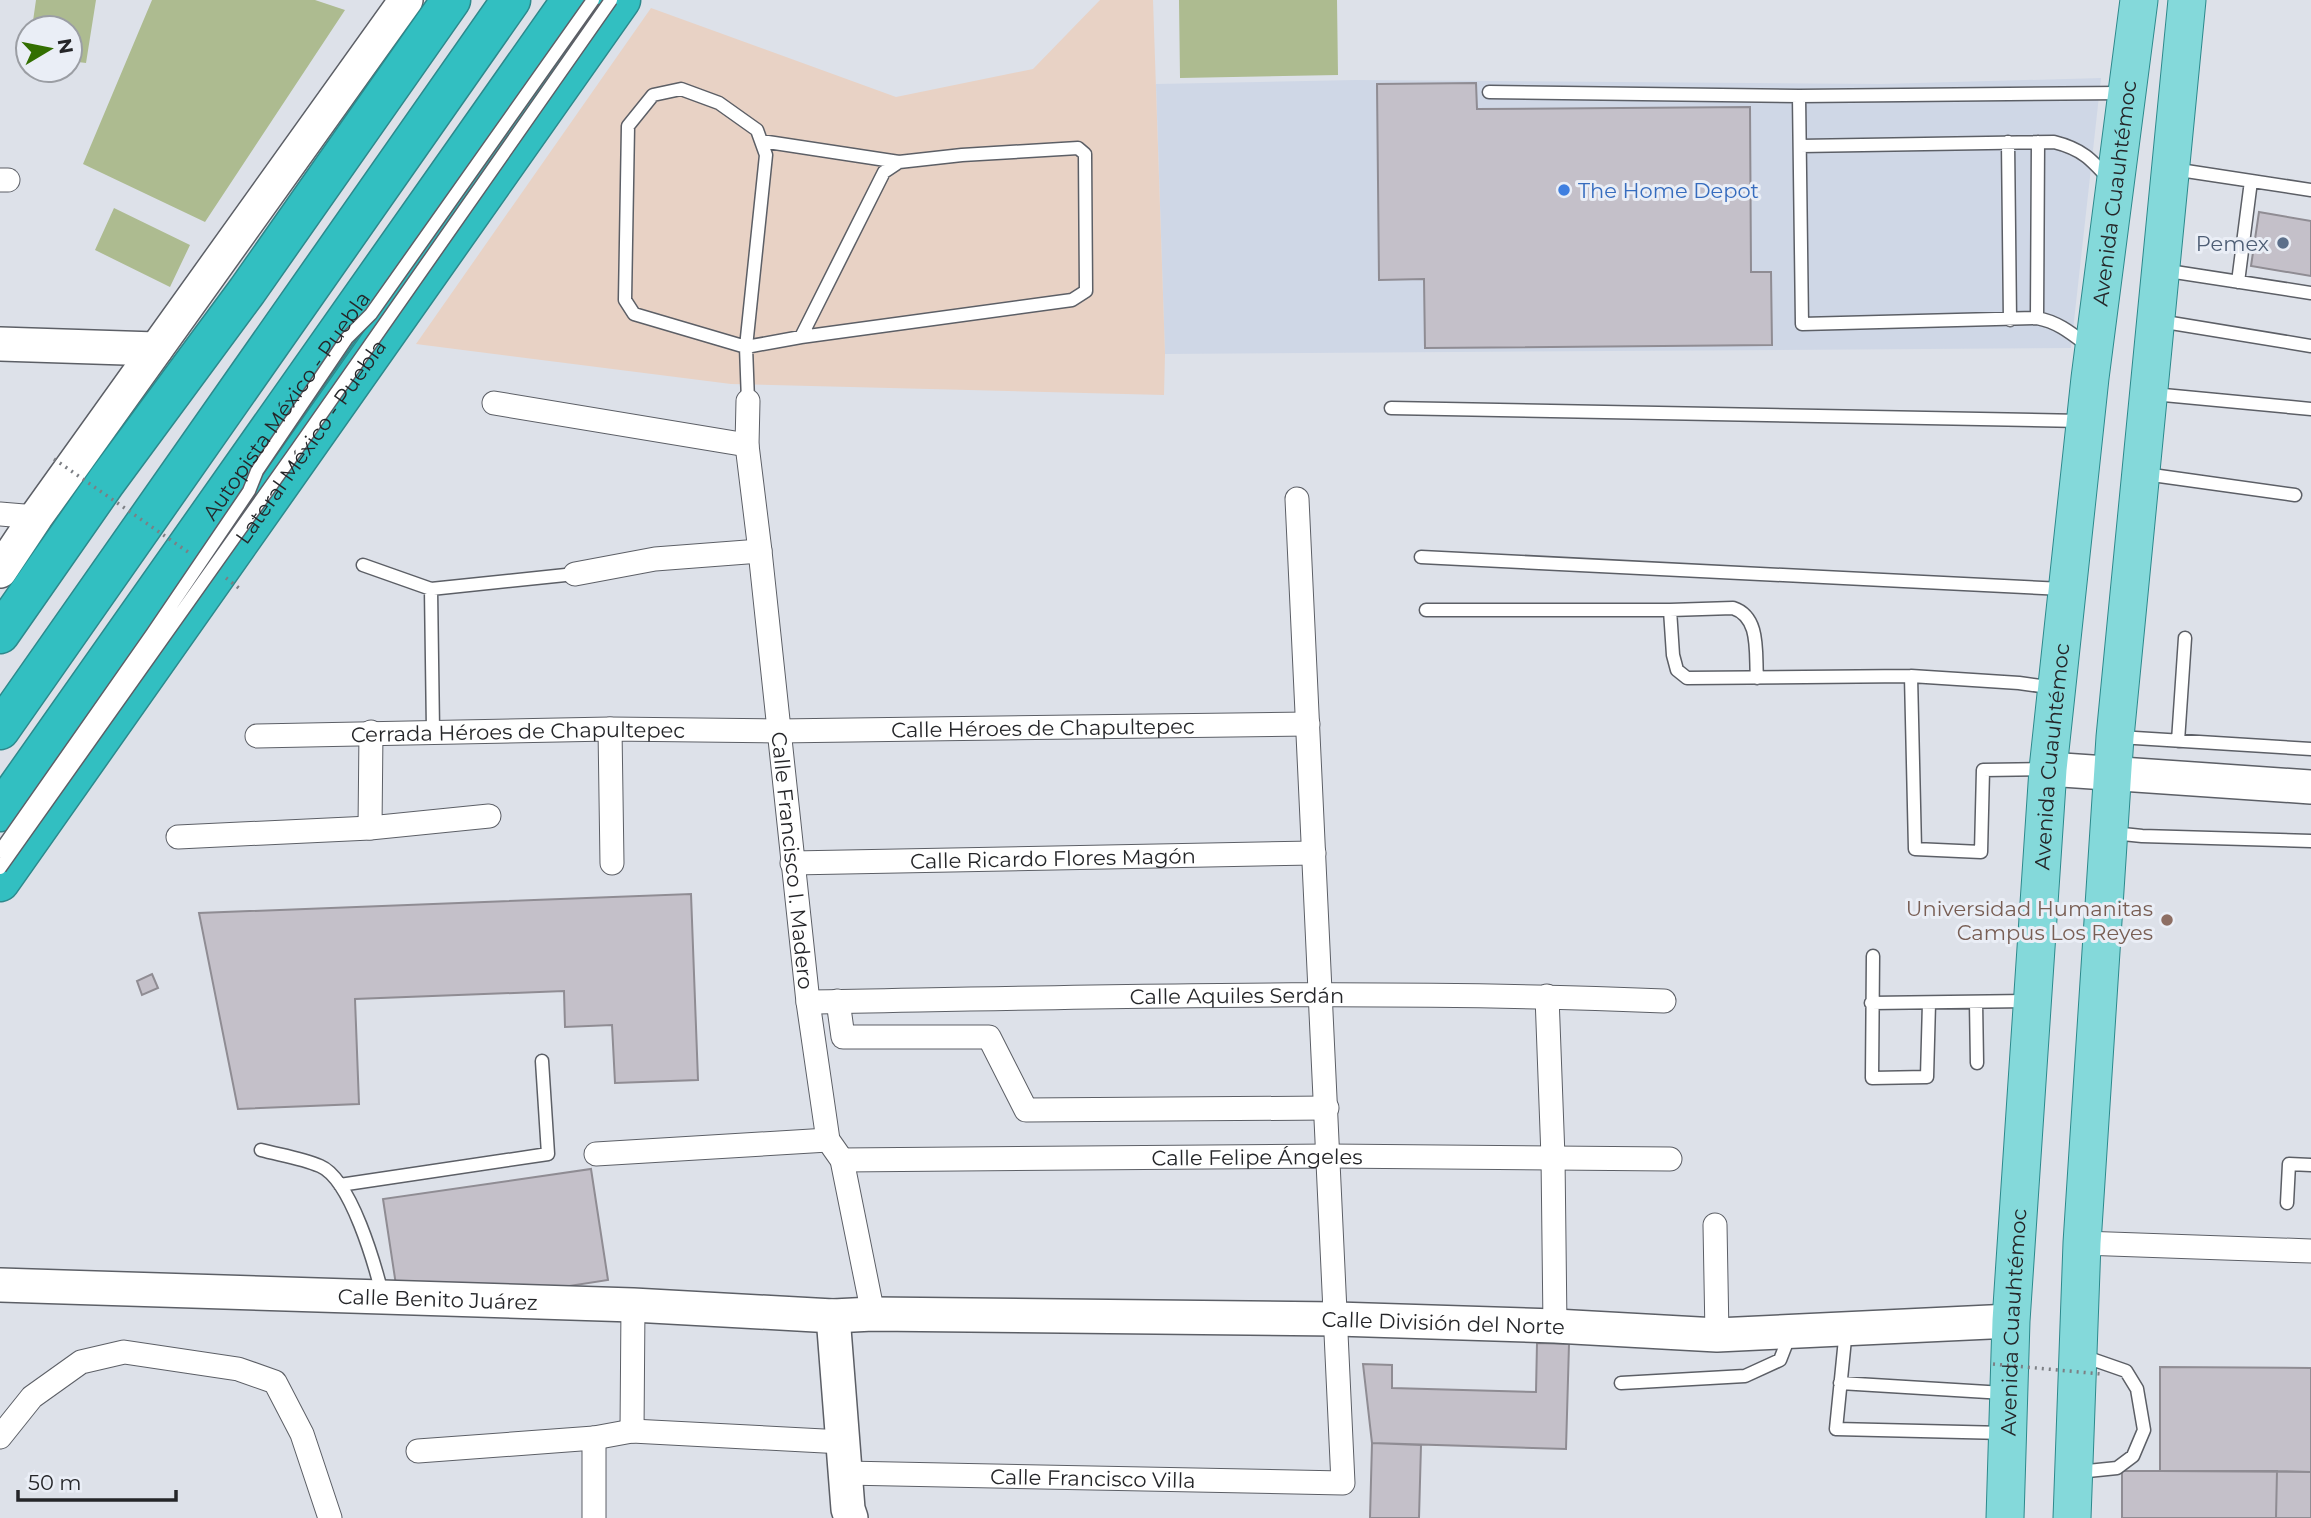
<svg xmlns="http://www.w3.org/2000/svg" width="2311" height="1518" viewBox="0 0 2311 1518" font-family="Montserrat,sans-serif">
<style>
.built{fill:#cfd7e6}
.industrial{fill:#e8d2c5}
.green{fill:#adbb90}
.building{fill:#c4c0c9;stroke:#8f8c93;stroke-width:2}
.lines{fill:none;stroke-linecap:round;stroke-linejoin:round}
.lane-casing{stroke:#5c5f66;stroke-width:15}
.street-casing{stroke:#5c5f66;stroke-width:25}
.secondary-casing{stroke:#5c5f66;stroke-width:36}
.primary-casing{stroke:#2d898c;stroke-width:39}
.highway-casing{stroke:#2d898c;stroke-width:41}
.lane{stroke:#fff;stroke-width:12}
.street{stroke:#fff;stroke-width:23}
.secondary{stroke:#fff;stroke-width:33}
.primary{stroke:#84d9da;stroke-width:37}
.highway{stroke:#32bfc1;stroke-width:38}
.lane-bridge-casing{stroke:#5c5f66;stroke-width:15;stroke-linecap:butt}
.path-bridge{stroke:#7c7f84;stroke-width:3.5;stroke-dasharray:2 5;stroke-linecap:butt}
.lane-bridge{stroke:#fff;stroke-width:12}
.shop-dot{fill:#3f7fe0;stroke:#eaeef6;stroke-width:2.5}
.service-dot{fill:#5c6f8a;stroke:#eaeef6;stroke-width:2.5}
.education-dot{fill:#8d6e63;stroke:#eaeef6;stroke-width:2.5}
.labels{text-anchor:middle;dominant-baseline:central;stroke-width:6;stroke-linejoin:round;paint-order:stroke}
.shop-label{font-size:21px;fill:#366cbe;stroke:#eaeef6;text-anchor:start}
.street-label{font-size:21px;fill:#252629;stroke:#eaeef6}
.service-label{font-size:21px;fill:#4e5e75;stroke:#eaeef6;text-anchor:end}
.education-label{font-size:21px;fill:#785e54;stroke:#eaeef6;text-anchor:end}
</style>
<rect width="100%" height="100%" fill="#dde1e9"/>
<!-- built -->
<path class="built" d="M2101 78 2071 348 1165 354 1156 84 1355 80 1881 84Z"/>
<!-- industrial -->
<path class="industrial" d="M1100 0H1153L1165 354 1164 395 731 384 416 344 651 8 896 97 1033 69Z"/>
<!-- green -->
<path class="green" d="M36 0H96L86 63 70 61V28H32Z
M152 0H315L345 10 205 222 83 164Z
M1179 0H1337L1338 75 1180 78Z
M114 208 190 245 170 287 95 250Z"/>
<!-- building -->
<path class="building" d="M1476 83 1477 109 1750 107 1751 272H1771L1772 345 1425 348 1424 279 1379 280 1377 84Z
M2259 212 2311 221V276L2251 266Z
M691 894 698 1080 615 1083 612 1025 565 1027 564 991 355 999 359 1104 238 1109 199 913Z
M152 974 158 988 142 995 137 981Z
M591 1169 608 1280 550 1289 396 1285 383 1199Z
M1537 1343 1569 1344 1566 1449 1372 1443 1363 1364 1392 1365V1388L1536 1392Z
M2160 1367 2311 1368V1472L2160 1471Z
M1372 1443 1421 1445 1419 1518H1370Z
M2122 1471H2277L2276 1518H2122Z
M2277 1471 2311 1472V1518H2276Z"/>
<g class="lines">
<defs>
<path id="lane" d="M681 89 719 103 757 130 766 155 746 347 634 314 625 300 628 126 653 95Z
M1489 92 1799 96
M761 141 899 162
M2008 142 2010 320
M1800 146 2054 142C2082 149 2091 159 2110 180
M2173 169 2311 190
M2162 270 2311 293
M2238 282 2251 181
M2037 318 2038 142
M2159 321 2311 346
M2088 346C2071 333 2058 322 2037 318L1802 324 1799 96 2123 93
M2153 394 2311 409
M748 401 746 347 801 337 1072 300 1086 291 1085 154 1078 148 962 155 899 162 884 172 801 337
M1391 408 2082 421
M2145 474 2295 495
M1421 557 2063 589
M363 565 431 589 575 574
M431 589 433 731
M1426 610H1670L1673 655 1677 670 1687 678 1911 676
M1670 610 1733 608C1761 617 1755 654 1757 678
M2119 737 2311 749
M2178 741 2185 638
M2044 769 1983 770 1981 852 1915 849 1911 676 2019 683 2055 688
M2113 833 2142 836 2311 841
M1873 956 1872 1078 1927 1077 1929 1003
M1976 1002 1977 1063
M1871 1003 2028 1001
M261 1150C280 1155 302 1158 320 1166 351 1179 375 1265 383 1297
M340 1185 548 1154 542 1061
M2287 1203 2289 1164 2311 1165
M1846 1329 1836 1429 2005 1433
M1621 1383 1745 1376 1780 1360 1787 1342V1332
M1840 1383 2004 1393
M2078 1472 2117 1468 2133 1456 2144 1430 2137 1389 2126 1371 2080 1355"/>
<g id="street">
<path d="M0 180H8"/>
<path id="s1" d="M748 401 747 445 760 551 808 1002 828 1140 842 1160 873 1314"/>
<path d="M494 403 747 445"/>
<path d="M0 514 36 517"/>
<path d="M575 574 655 559 760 551"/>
<path d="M610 729 612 863"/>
<path id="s2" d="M257 736 610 729 778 731 1308 724"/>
<path d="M370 828 371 732"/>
<path d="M178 837 370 828 489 816"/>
<path id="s3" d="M792 863 1314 853"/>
<path d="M1547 996 1553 1157 1555 1326"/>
<path d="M838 1001 843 1037H989L1026 1110 1327 1108"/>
<path id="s4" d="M808 1002C1093 997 1379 989 1664 1001"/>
<path d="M596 1154 828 1140"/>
<path id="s5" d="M842 1160 1329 1156 1670 1159"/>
<path d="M1715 1225 1717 1335"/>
<path d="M2082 1243 2311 1251"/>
<path d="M632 1431 633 1305"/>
<path d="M0 1437 32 1397 81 1362 124 1352 238 1369 275 1382 302 1434 330 1518"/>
<path d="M418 1451 594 1438 632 1431 843 1442"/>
<path id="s6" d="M845 1473 1343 1483 1297 499"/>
<path d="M594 1518V1438"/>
</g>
<g id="secondary">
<path d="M0 344 156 349"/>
<path d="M0 571 36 517 406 0"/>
<path d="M2048 769 2311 787"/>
<path id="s7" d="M0 1285 633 1305 833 1316 873 1314 1337 1319 1555 1326 1717 1335 2011 1321"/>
<path d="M833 1316 848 1509 851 1518"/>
</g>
<g id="primary">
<path id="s8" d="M2005 1518 2011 1321 2048 769 2090 378 2139 0"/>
<path d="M2072 1518 2082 1243 2115 737 2187 0"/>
</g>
<g id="highway">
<path d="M0 634 106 482 247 291 451 0"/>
<path d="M0 730 511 0"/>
<path id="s9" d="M0 812 571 0"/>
<path id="s10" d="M0 882 621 0"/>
</g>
</defs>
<!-- lane casing -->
<use href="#lane" class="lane-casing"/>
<!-- street casing -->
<use href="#street" class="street-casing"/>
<!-- secondary casing -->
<use href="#secondary" class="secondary-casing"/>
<!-- primary casing -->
<use href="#primary" class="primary-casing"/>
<!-- highway casing -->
<use href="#highway" class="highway-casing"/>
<!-- lane -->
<use href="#lane" class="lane"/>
<!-- street -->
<use href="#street" class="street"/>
<!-- secondary -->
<use href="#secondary" class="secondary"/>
<!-- primary -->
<use href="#primary" class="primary"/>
<!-- highway -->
<use href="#highway" class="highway"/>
<defs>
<path id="lane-bridge" d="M0 851 152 634 249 491 257 471 347 338 371 314 593 0
M0 868 297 449 611 0"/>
</defs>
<!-- lane-bridge casing -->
<use href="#lane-bridge" class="lane-bridge-casing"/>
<!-- path-bridge -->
<path class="path-bridge" d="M54 459 188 552
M226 578 240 589
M1993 1364 2101 1374"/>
<!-- lane-bridge -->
<use href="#lane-bridge" class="lane-bridge"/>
</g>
<!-- markers -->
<circle class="shop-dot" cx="1564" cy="190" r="7"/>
<circle class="service-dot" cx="2283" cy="243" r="7"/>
<circle class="education-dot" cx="2167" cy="920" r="7"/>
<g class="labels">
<!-- shop labels -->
<g class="shop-label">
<text x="1578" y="190">The Home Depot</text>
</g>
<!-- street labels -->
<g class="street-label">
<text stroke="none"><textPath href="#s8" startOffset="1330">Avenida Cuauhtémoc</textPath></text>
<text stroke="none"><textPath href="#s9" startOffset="497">Autopista México - Puebla</textPath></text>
<text stroke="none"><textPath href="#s10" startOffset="539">Lateral México - Puebla</textPath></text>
<text stroke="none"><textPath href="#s2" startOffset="786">Calle Héroes de Chapultepec</textPath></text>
<text stroke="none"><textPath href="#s2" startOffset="261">Cerrada Héroes de Chapultepec</textPath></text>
<text stroke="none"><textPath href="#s8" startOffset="763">Avenida Cuauhtémoc</textPath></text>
<text stroke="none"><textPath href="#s3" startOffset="261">Calle Ricardo Flores Magón</textPath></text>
<text stroke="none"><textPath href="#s1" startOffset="462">Calle Francisco I. Madero</textPath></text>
<text stroke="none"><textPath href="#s4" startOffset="429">Calle Aquiles Serdán</textPath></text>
<text stroke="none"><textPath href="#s5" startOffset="415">Calle Felipe Ángeles</textPath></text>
<text stroke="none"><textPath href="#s7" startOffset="438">Calle Benito Juárez</textPath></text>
<text stroke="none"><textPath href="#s7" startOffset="1444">Calle División del Norte</textPath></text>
<text stroke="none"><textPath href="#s8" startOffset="196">Avenida Cuauhtémoc</textPath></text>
<text stroke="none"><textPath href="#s6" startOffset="248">Calle Francisco Villa</textPath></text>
</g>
<!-- service labels -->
<g class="service-label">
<text x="2269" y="243">Pemex</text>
</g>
<!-- education labels -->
<g class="education-label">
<text x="2153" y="908">Universidad Humanitas<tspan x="2153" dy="24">Campus Los Reyes</tspan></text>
</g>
</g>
<!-- north arrow -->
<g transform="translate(49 49) rotate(80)"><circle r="33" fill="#eaeef6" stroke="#9b9ea4" stroke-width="2"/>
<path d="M0-5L12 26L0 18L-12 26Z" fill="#336f01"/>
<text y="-10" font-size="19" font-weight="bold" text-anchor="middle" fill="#252629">N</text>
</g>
<!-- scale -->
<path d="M18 1490v10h158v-10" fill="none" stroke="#252629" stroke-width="3.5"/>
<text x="28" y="1490" font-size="21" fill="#252629" stroke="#eaeef6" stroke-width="5" paint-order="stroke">50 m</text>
</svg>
